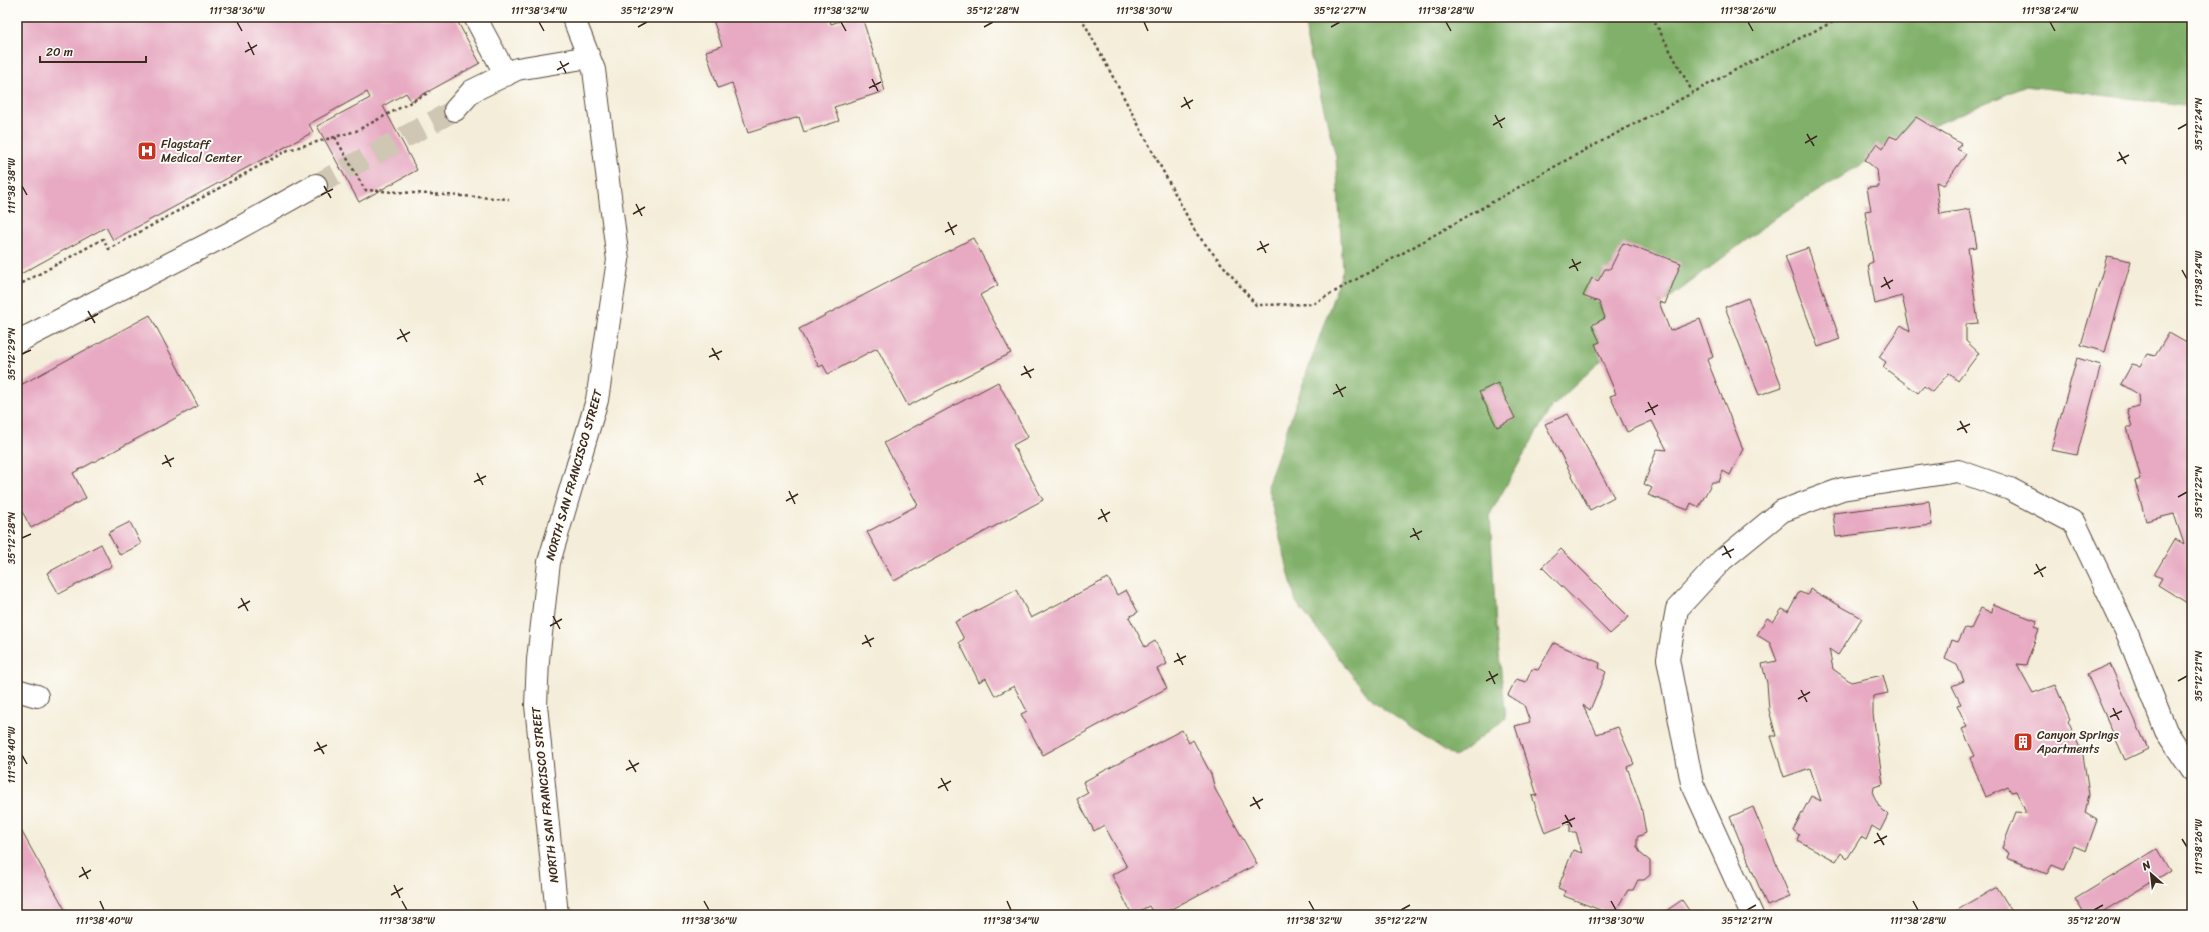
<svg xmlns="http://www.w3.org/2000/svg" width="2209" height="932" viewBox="0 0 2209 932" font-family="Sriracha,sans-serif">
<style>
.forest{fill:#80b069;stroke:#5e6d44}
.building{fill:#e7aac2}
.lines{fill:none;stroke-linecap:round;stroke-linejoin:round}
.minor-tunnel{stroke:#cfc6b4;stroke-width:22;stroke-dasharray:22 11;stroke-linecap:butt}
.minor-casing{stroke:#57473a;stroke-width:24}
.path{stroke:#57473a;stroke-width:2.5;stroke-dasharray:3 3;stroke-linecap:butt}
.minor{stroke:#fff;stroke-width:22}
.ticks{fill:none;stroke:#3b2a1e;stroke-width:1.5}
.labels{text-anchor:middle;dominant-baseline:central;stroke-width:4;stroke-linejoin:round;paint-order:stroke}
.poi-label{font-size:12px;fill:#3b2a1e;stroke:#fdfcf7;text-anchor:start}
.street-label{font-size:12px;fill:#3b2a1e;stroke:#fdfcf7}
.neatline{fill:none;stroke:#3b2a1e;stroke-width:1.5}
.ticks-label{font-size:10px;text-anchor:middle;fill:#3b2a1e}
</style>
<rect width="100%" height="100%" fill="#fdfcf7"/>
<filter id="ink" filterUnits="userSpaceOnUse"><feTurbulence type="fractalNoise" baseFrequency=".025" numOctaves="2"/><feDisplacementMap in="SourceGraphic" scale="8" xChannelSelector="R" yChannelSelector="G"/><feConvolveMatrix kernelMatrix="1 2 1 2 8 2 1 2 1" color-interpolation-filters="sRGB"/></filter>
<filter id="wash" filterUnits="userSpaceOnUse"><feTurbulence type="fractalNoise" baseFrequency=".012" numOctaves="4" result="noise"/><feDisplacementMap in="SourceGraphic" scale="16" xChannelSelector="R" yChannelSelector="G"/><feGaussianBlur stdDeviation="0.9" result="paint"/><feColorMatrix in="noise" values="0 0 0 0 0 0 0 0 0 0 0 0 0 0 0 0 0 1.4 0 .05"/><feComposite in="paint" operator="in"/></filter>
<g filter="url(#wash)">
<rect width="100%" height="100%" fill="#f4edd9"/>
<!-- forest -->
<path class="forest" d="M1306 17H2192V106L2026 86 1905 138 1782 213 1655 309 1550 409 1490 514 1496 627 1506 718 1455 757 1372 701 1296 602 1267 486 1343 270 1336 157 1307 41Z"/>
<g id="blocks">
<!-- building -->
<path class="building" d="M17 17H455L480 63 411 101 406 93 383 106 417 170 359 202 317 126 370 98 367 92 309 124 313 132 113 240 106 227 17 276Z
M712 17H829L831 24 852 17H862L885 91 834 107 839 121 804 132 799 117 748 133 732 83 718 88 706 51 722 46Z
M1916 117 1961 144 1957 149 1966 154 1944 185 1936 182 1940 214 1970 209 1977 247 1968 248 1978 323 1966 324V341L1979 353 1958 381 1949 373 1932 392 1924 386 1918 393 1883 367 1886 362 1879 357 1901 325 1910 331 1902 296 1875 304 1868 264 1873 262 1865 211 1871 210 1867 188 1879 187 1877 170 1865 160 1877 143 1883 148 1890 136 1897 139Z
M973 238 998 285 980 295 1011 353 908 406 877 348 828 374 823 365 819 367 799 329Z
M1623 243 1681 263 1665 304 1659 302 1670 331 1700 319 1713 357 1707 360 1743 449 1730 475 1723 471 1719 482H1712L1699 507 1691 503 1688 510 1648 495 1652 488 1644 484 1657 449 1667 450 1652 421 1627 432 1610 396 1616 394 1595 344 1600 342 1592 325 1605 318 1599 302 1583 296 1592 278 1598 281 1605 269H1610Z
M1808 248 1840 339 1818 347 1785 256Z
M2107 256 2131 261 2105 352 2081 345Z
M1748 298 1782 387 1759 395 1725 307Z
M150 315 198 406 73 473 86 498 31 528 17 502V387Z
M2169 333 2192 346V606L2158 585 2162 578 2154 575 2175 539 2184 544 2174 514 2146 521 2135 481 2141 479 2127 427H2132L2127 409 2139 406 2138 394 2121 384 2132 364 2140 366 2147 354 2155 356Z
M2077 358 2101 365 2077 455 2051 450Z
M998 382 1028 437 1013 445 1043 500 894 581 867 532 918 505 884 443Z
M1498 383 1515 418 1497 427 1479 392Z
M1568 414 1614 497 1590 510 1545 424Z
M1929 501 1932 525 1836 537 1833 513Z
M130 522 141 544 120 555 108 533Z
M101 544 112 566 59 594 47 573Z
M1561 549 1629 617 1610 634 1542 567Z
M1108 578 1117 595 1126 590 1138 612 1129 617 1145 647 1155 641 1167 664 1157 669 1167 688 1043 755 1021 714 1027 711 1014 686 995 696 986 678 979 682 959 642 964 639 955 622 1016 590 1031 618Z
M1810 589 1862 618 1838 655 1829 649 1833 669 1851 682 1883 675 1888 693 1873 696V714L1883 784 1874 787 1873 794 1879 806 1888 815 1880 831 1872 826 1866 840 1861 837 1847 859 1841 853 1836 861 1797 840 1799 835 1793 830 1811 796 1821 801 1810 768 1784 777 1771 736H1776L1769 710 1767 683 1762 664 1777 661 1770 643 1757 635 1767 618 1773 622 1782 609 1788 612 1799 592 1808 595Z
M1993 604 2037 621 2034 627 2039 629 2026 665 2017 664 2033 693 2055 685 2070 719 2068 721 2083 755 2089 794 2085 813 2097 820 2086 851 2074 846 2064 870 2052 865 2047 874 2007 858 2009 853 2002 848 2016 812 2026 813 2016 791 2011 792 2008 787 1986 797 1970 758 1975 756 1962 729 1967 727 1957 705 1961 704 1952 686 1964 681 1957 665 1945 659 1952 640 1958 642 1965 628 1971 629 1981 608 1992 613Z
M1554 643 1600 663 1599 668 1606 672 1590 710 1583 705 1597 734 1618 727 1634 764 1627 767 1641 806 1646 833 1637 837V847L1641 854 1650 861V875L1644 880H1638L1633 890H1628L1613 915 1564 896 1565 891 1558 888 1573 850 1582 853 1576 832H1570V823L1545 833 1532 796 1537 795 1515 726 1530 722 1524 705 1508 695 1516 679 1526 682 1532 669 1538 670Z
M2110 664 2148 749 2125 760 2087 674Z
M1182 730 1189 743 1193 740 1211 774 1215 789 1257 864 1160 915H1154L1149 906 1132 915 1112 875 1127 867 1104 825 1094 831 1077 799 1088 793 1083 782Z
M1753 807 1790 897 1767 906 1730 817Z
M17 823 68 915H17Z
M2157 849 2170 871 2097 915H2085L2075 899Z
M1997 887 2014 915H1949Z
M1682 900 1692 915H1660Z"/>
</g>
</g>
<g filter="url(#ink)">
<use href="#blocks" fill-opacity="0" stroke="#57473a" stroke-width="1"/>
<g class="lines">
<!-- minor-tunnel -->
<path class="minor-tunnel" d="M316 185 455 110"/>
<defs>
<path id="minor" d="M475 17 506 75
M455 110 472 91 517 69 589 57
M17 342 228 234 316 185
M17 690 37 696
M557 915 536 705 538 660 549 562 597 400 618 260 594 70 573 17
M1752 915 1692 783 1668 659 1677 609 1722 560 1782 511 1842 489 1958 471 2010 489 2075 523 2128 635 2166 731 2192 770"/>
</defs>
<!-- minor casing -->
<use href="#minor" class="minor-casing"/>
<!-- path -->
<path class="path" d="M1081 17 1196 233 1256 305 1313 304 1561 163 1739 68 1843 17
M1652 17 1693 93
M335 137 365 190 509 199
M17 286 103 239 109 249 288 150 356 131 430 92"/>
<!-- minor -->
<use href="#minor" class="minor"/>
</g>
</g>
<!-- ticks -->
<path class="ticks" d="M237 22 242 31M539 22 544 31M841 22 846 31M1144 22 1148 31M1446 22 1451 31M1748 22 1753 31M2050 22 2055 31M638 27 647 22M984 27 993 22M1331 27 1340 22M248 42 254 55M245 52 257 45M560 61 566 73M557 70 569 63M872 79 878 91M869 88 881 82M1184 97 1190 109M1181 107 1193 100M1495 115 1502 128M1493 125 1505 118M2178 129 2187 124M1807 134 1814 146M1805 143 1817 136M2119 152 2126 164M2117 161 2129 155M22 186 27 195M324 186 331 198M321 195 333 189M636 204 642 216M633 214 645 207M948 222 954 235M945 232 957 225M1260 241 1266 253M1257 250 1269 244M1572 259 1578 271M1569 268 1581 262M2182 270 2187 279M1884 277 1890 289M1881 287 1893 280M88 311 95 323M85 321 98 314M400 329 407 342M397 339 410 332M712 348 719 360M22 354 31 350M709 357 722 351M1024 366 1031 378M1021 375 1034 369M1336 384 1343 397M1333 394 1346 387M1648 402 1655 415M1645 412 1658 405M1960 421 1967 433M1957 430 1970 424M165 455 171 467M162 464 174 458M477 473 483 485M474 482 486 476M789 491 795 504M2178 497 2187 492M786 501 798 494M1101 509 1107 522M1098 519 1110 512M1413 528 1419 540M1410 537 1422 531M22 538 31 534M1724 546 1731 558M1722 555 1734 549M2036 564 2043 577M2034 574 2046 567M241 598 248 611M238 608 250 601M553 616 560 629M550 626 562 619M865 635 871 647M862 644 874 638M1177 653 1183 665M1174 662 1186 656M1489 671 1495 684M1486 681 1498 674M2178 681 2187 676M1801 690 1807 702M1798 699 1810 692M2113 708 2119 720M2110 717 2122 711M317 742 324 754M314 751 327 745M22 755 27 764M629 760 636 772M626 770 639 763M941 778 948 791M938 788 951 781M1253 797 1260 809M1250 806 1263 799M1565 815 1572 827M1562 824 1575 818M1877 833 1884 845M2182 839 2187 847M1874 843 1887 836M82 867 88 879M79 877 91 870M394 885 400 898M391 895 403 888M100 901 104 910M402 901 407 910M704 901 709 910M1007 901 1011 910M1309 901 1314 910M1611 901 1616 910M1913 901 1918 910M1401 910 1410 905M1747 910 1756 905M2094 910 2103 905"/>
<!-- icons -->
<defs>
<symbol id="hospital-square" viewBox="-11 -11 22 22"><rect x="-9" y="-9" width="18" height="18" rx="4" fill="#c8321e" stroke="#fdfcf7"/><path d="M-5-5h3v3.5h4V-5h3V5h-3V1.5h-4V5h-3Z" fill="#fff"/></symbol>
<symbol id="building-square" viewBox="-11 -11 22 22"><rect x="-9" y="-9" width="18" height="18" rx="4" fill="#c8321e" stroke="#fdfcf7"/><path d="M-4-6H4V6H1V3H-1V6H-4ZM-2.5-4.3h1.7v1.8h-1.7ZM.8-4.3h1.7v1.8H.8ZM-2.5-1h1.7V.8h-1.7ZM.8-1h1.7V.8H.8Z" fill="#fff"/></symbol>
</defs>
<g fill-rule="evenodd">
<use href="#hospital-square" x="136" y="140" width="22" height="22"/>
<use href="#building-square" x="2012" y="731" width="22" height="22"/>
</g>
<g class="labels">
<!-- poi labels -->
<g class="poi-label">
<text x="161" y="144">Flagstaff<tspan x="161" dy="14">Medical Center</tspan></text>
<text x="2037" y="735">Canyon Springs<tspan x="2037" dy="14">Apartments</tspan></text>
</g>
<!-- street labels -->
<g class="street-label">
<text transform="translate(574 475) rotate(-74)">NORTH SAN FRANCISCO STREET</text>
<text transform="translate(545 795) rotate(-96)">NORTH SAN FRANCISCO STREET</text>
</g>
</g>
<!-- margin -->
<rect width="2209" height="932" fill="none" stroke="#fdfcf7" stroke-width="44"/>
<!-- north arrow -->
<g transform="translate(2151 874) rotate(332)" stroke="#fdfcf7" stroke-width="3" paint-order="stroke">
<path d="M0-3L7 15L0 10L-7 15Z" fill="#3b2a1e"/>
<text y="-6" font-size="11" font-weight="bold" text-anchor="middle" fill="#3b2a1e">N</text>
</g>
<!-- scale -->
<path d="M40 56v6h106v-6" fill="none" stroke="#3b2a1e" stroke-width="2"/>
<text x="46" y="56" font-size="12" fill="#3b2a1e" stroke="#fdfcf7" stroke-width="3" paint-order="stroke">20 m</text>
<rect x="22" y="22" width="2165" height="888" class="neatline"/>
<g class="ticks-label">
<text x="237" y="14">111°38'36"W</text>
<text x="539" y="14">111°38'34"W</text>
<text x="647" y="14">35°12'29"N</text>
<text x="841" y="14">111°38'32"W</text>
<text x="993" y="14">35°12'28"N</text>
<text x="1144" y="14">111°38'30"W</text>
<text x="1340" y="14">35°12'27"N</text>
<text x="1446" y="14">111°38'28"W</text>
<text x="1748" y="14">111°38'26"W</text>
<text x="2050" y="14">111°38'24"W</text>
<text transform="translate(2198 124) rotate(-90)" y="4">35°12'24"N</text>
<text transform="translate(11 186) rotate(-90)" y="4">111°38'38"W</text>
<text transform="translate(2198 279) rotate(-90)" y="4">111°38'24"W</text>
<text transform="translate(11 354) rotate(-90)" y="4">35°12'29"N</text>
<text transform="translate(2198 492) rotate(-90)" y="4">35°12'22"N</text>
<text transform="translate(11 538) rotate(-90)" y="4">35°12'28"N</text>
<text transform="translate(2198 676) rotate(-90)" y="4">35°12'21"N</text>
<text transform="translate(11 755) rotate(-90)" y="4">111°38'40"W</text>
<text transform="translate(2198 847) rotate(-90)" y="4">111°38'26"W</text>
<text x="104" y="924">111°38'40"W</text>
<text x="407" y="924">111°38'38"W</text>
<text x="709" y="924">111°38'36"W</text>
<text x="1011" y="924">111°38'34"W</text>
<text x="1314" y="924">111°38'32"W</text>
<text x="1401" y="924">35°12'22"N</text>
<text x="1616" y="924">111°38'30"W</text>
<text x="1747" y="924">35°12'21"N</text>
<text x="1918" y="924">111°38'28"W</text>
<text x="2094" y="924">35°12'20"N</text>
</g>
</svg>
